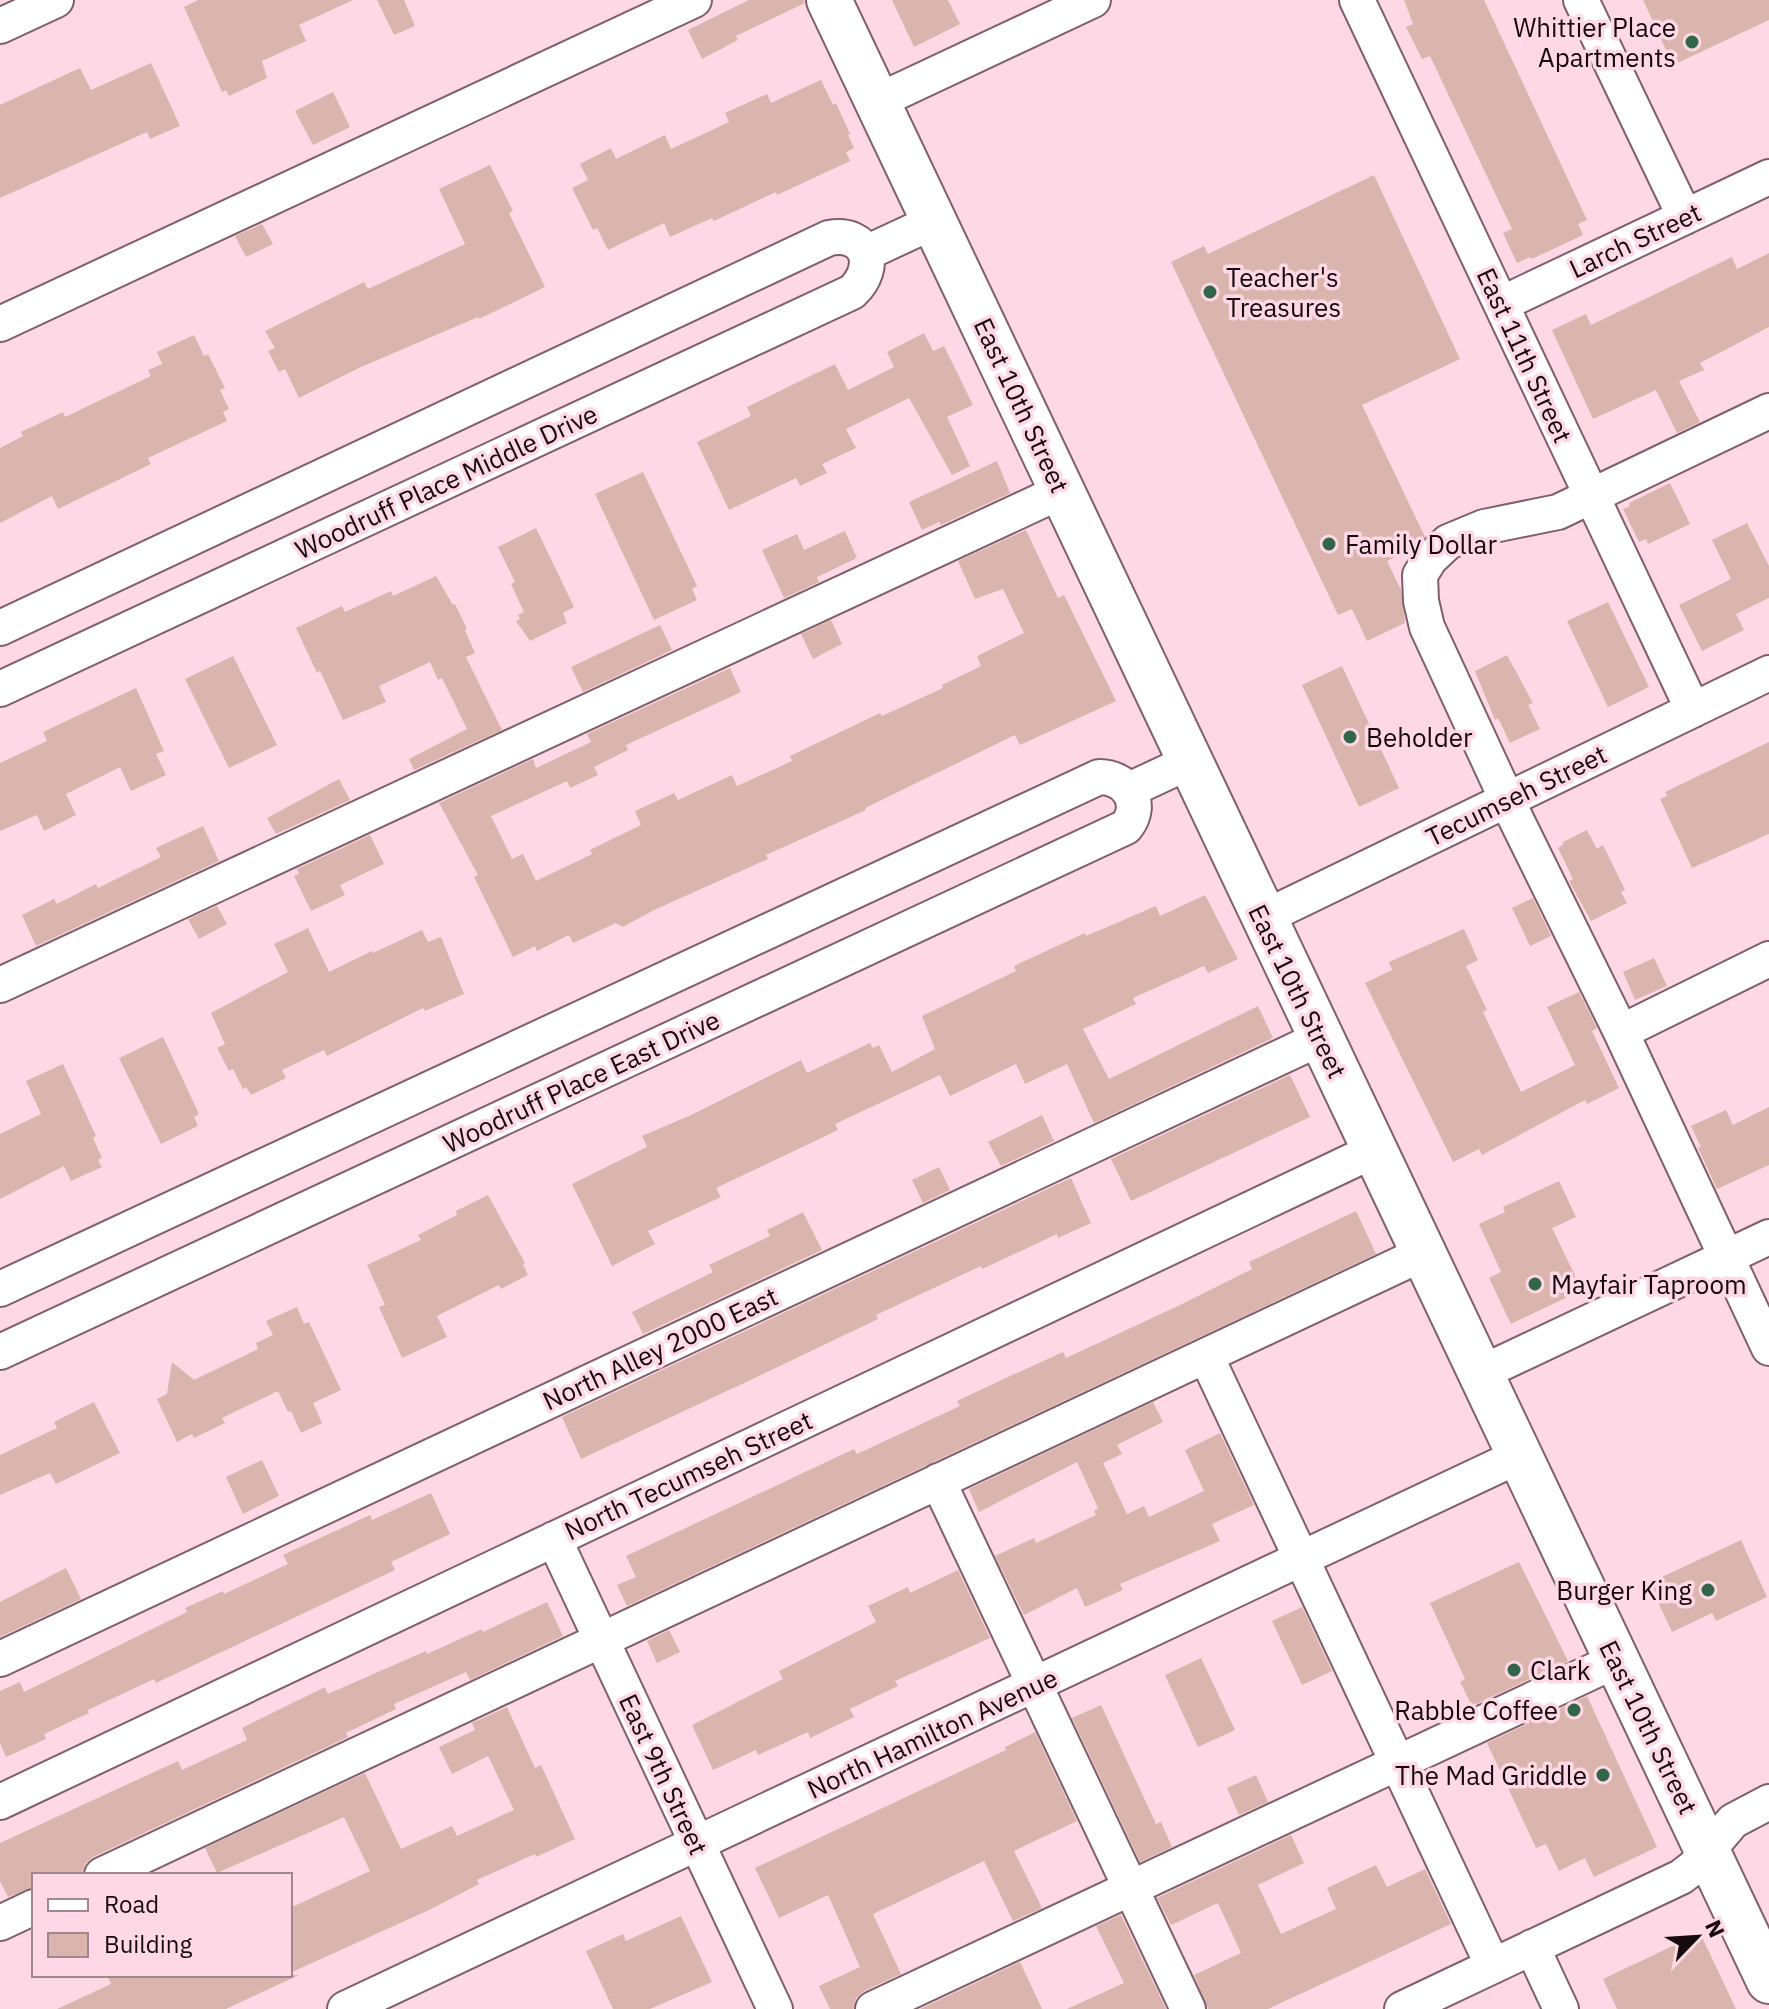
<svg xmlns="http://www.w3.org/2000/svg" width="1769" height="2009" viewBox="0 0 1769 2009" font-family="'IBM Plex Sans',sans-serif">
<style>
.building{fill:#dab5ae}
.lines{fill:none;stroke-linecap:round;stroke-linejoin:round}
.minor-casing{stroke:#7f5f69;stroke-width:38}
.major-casing{stroke:#7f5f69;stroke-width:48}
.minor{stroke:#fff;stroke-width:34}
.major{stroke:#fff;stroke-width:44}
.poi-dot{fill:#32664b;stroke:#fed8e4;stroke-width:3}
.labels{text-anchor:middle;dominant-baseline:central;stroke-width:7;stroke-linejoin:round;paint-order:stroke}
.poi-label{font-size:26px;fill:#160a0e;stroke:#fed8e4;text-anchor:start}
.street-label{font-size:26px;fill:#160a0e;stroke:#fed8e4}
</style>
<rect width="100%" height="100%" fill="#fed8e4"/>
<!-- building -->
<path class="building" d="M198 0H353L299 25 306 41 262 61 267 78 229 96 226 90 222 92 184 7Z
M377 0H404L415 26 394 35Z
M749 0H804L805 3 736 36 738 40 702 59 688 30Z
M892 0H948L960 24 914 47Z
M1404 0H1484L1587 220 1578 224 1583 235 1532 259 1530 257 1517 263 1503 233 1512 229 1430 56 1422 59 1406 27 1413 24Z
M1643 0H1769V20L1673 65Z
M151 63 180 126 150 139 147 132 0 198V105L80 68 91 90Z
M821 80 833 105 836 103 850 134 848 135 854 148 846 152 850 161 777 195 776 192 714 221 712 218 670 237 664 223 608 250 597 228 593 230 572 188 588 180 580 164 611 148 616 159 665 135 671 149 729 122 725 113 767 94 771 103Z
M333 92 350 127 313 145 295 111Z
M490 165 513 211 509 213 545 287 479 319 478 317 361 367 299 398 285 369 279 372 268 351 275 348 265 331 364 282 368 289 465 244 439 189Z
M1374 175 1460 359 1362 405 1425 537 1413 549 1387 561 1401 590 1405 623 1367 641 1352 609 1338 615 1171 262 1204 246 1208 254Z
M262 224 273 244 246 257 235 236Z
M1769 253V327L1700 363 1704 370 1679 381 1700 422 1677 433 1656 390 1593 419 1552 330 1586 314 1591 325 1732 257 1737 269Z
M924 333 933 351 944 346 973 405 947 417 970 466 952 475 909 398 846 429 856 448 822 464 827 473 800 486 796 478 729 510 697 442 751 416 747 407 835 364 848 390 894 367 887 352Z
M194 335 204 356 208 354 225 388 220 390 229 409 223 412 227 421 148 458 151 464 58 509 52 496 0 523V448L23 436 21 432 63 412 65 417 151 376 148 370 162 364 157 352Z
M997 461 1010 493 941 525 939 522 922 530 909 502Z
M643 472 697 586 692 589 697 600 654 620 595 494Z
M1670 483 1690 524 1648 544 1646 539 1639 542 1623 509 1630 506 1629 503Z
M1747 523 1769 566V598L1736 614 1744 630 1702 651 1679 605 1731 579 1712 540Z
M536 528 574 607 563 613 567 623 530 641 516 621 520 619 518 615 524 612 511 584 515 582 498 547Z
M1026 530 1058 598 1064 595 1116 701 1020 745 1015 735 865 808 866 810 766 855 768 859 654 910 623 927 616 923 573 943 569 935 537 951 535 946 513 957 474 877 478 875 439 803 533 759 536 768 591 742 587 734 730 668 741 692 626 745 628 750 594 767 598 775 570 788 567 781 491 816 512 859 523 854 536 881 592 854 590 850 641 825 635 811 674 793 678 800 732 775 737 786 792 761 790 756 880 713 882 716 943 688 942 685 981 666 977 656 1024 633 1003 589 975 599 958 561Z
M845 531 857 558 817 577 819 582 784 598 762 550 797 534 804 550Z
M436 576 453 605 455 604 467 629 465 630 475 653 466 657 502 730 414 770 409 759 467 729 442 678 438 680 430 662 379 686 386 702 343 720 320 671 317 673 296 628 342 606 345 612 391 591 393 596Z
M1608 602 1649 687 1608 707 1567 621Z
M831 620 842 644 813 659 801 634Z
M660 625 672 650 583 692 571 667Z
M1507 655 1533 703 1528 705 1540 729 1510 743 1498 718 1495 720 1475 671Z
M233 656 277 745 229 768 185 679Z
M1342 666 1399 788 1359 807 1302 685Z
M136 688 164 751 156 754 166 775 131 791 120 767 66 794 76 815 44 831 37 815 0 831V763L47 741 43 732Z
M1769 742V834L1692 868 1660 799 1667 796 1665 792Z
M339 779 350 800 276 834 267 818Z
M203 826 219 861 36 946 22 915 54 899 57 904 96 884 98 888 161 857 156 848Z
M1587 830 1597 849 1603 845 1625 890 1621 892 1627 903 1591 921 1569 881 1573 879 1558 848 1564 844 1563 842Z
M370 835 384 864 340 885 345 895 311 911 294 876 299 874 297 869Z
M1205 895 1238 959 1208 973 1204 966 1133 998 1136 1004 1083 1029 1109 1079 1258 1006 1273 1038 1094 1123 1067 1064 1025 1084 1016 1064 950 1096 940 1075 835 1124 838 1130 716 1188 721 1197 648 1231 655 1244 612 1266 572 1184 647 1147 642 1136 689 1116 801 1060 807 1073 870 1043 873 1048 879 1045 892 1072 935 1049 922 1016 1016 971 1014 966 1085 933 1086 936 1156 906 1160 916Z
M1533 898 1551 936 1530 946 1512 908Z
M217 906 227 924 199 939 188 919Z
M308 928 329 972 372 951 373 953 422 930 428 942 441 937 464 994 425 1011 423 1008 327 1056 324 1050 282 1070 286 1078 251 1095 246 1087 243 1089 233 1069 229 1071 217 1048 225 1044 211 1013 288 972 274 944Z
M1464 929 1478 960 1466 966 1487 1010 1483 1012 1521 1092 1575 1065 1547 1007 1579 992 1597 1028 1592 1031 1619 1088 1587 1104 1585 1100 1482 1155 1479 1149 1453 1162 1365 983 1392 970 1389 962Z
M1654 958 1667 986 1635 1000 1623 972Z
M163 1037 199 1114 194 1117 198 1126 161 1144 119 1058Z
M63 1064 96 1136 93 1138 102 1158 98 1160 102 1167 71 1181 64 1166 0 1199V1134L41 1114 26 1081Z
M1290 1075 1310 1117 1131 1201 1111 1159Z
M1769 1107V1165L1717 1189 1698 1148 1701 1147 1691 1126 1726 1110 1733 1125Z
M1042 1115 1054 1141 1001 1166 988 1142Z
M939 1167 950 1190 923 1203 912 1180Z
M1071 1178 1091 1223 1058 1238 1057 1234 982 1269 981 1266 876 1315 878 1319 742 1384 581 1459 562 1417Z
M1559 1181 1576 1217 1552 1228 1582 1290 1511 1324 1489 1278 1501 1272 1479 1224 1505 1212 1503 1207Z
M488 1195 525 1263 523 1264 528 1275 501 1289 499 1285 437 1316 447 1337 402 1358 379 1307 385 1305 367 1265 421 1240 418 1235 457 1215 456 1211Z
M1356 1211 1376 1254 627 1606 617 1585 636 1577 626 1556 854 1449 857 1454 960 1406 957 1401 995 1383 1063 1352 1066 1358 1178 1306 1252 1269 1249 1262Z
M803 1212 822 1250 643 1334 632 1312 713 1272 709 1265 770 1236 767 1230Z
M297 1307 304 1324 309 1322 341 1390 313 1403 322 1423 301 1433 291 1411 288 1412 278 1391 222 1418 225 1423 194 1438 192 1434 177 1442 157 1399 167 1394 172 1362 194 1380 258 1349 256 1343 273 1335 266 1321Z
M94 1402 120 1453 56 1484 50 1473 0 1495V1455L57 1428 54 1422Z
M1153 1402 1163 1422 1117 1445 1122 1454 1103 1463 1127 1514 1144 1506 1149 1517 1204 1491 1185 1450 1220 1433 1254 1505 1212 1524 1220 1541 1120 1584 1123 1590 1085 1607 1077 1588 1024 1615 995 1556 1034 1538 1036 1543 1096 1515 1094 1511 1098 1508 1077 1462 979 1512 969 1489Z
M262 1460 279 1496 243 1514 226 1477Z
M431 1493 450 1534 391 1562 395 1570 156 1683 154 1679 88 1710 89 1713 44 1734 46 1739 6 1757 0 1743V1691L20 1682 24 1692 187 1612 185 1608 223 1591 224 1594 288 1564 283 1555 370 1515 372 1520Z
M1741 1540 1767 1597 1716 1621 1712 1613 1672 1632 1649 1583Z
M1519 1562 1568 1661 1472 1706 1460 1682 1465 1679 1430 1603Z
M66 1568 81 1599 0 1637V1602Z
M958 1570 990 1638 895 1681 898 1686 850 1709 854 1717 810 1738 808 1732 758 1755 756 1750 713 1770 692 1725 783 1679 779 1671 876 1622 868 1606 908 1587 910 1593Z
M547 1602 563 1636 470 1680 466 1672 394 1704 396 1709 346 1733 348 1737 93 1857 86 1863 83 1871 75 1875H34V1887L8 1897 0 1881V1843L178 1761 182 1770 247 1740 242 1728 325 1687 328 1694 426 1651 427 1654 482 1629 483 1632Z
M1302 1607 1332 1671 1302 1685 1272 1621Z
M669 1630 680 1652 657 1663 647 1641Z
M1201 1658 1235 1730 1198 1747 1165 1675Z
M1587 1696 1657 1847 1594 1877 1585 1858 1559 1871 1546 1844 1536 1848 1487 1743Z
M1101 1705 1156 1824 1161 1822 1172 1847 1140 1862 1072 1718Z
M507 1707 535 1768 541 1765 575 1839 536 1857 535 1854 477 1880 479 1884 429 1910 290 1973V1908L370 1871 344 1817 217 1873 205 1848 365 1773 401 1849 452 1826 457 1836 514 1810 488 1756 452 1774 439 1747 475 1730 472 1723Z
M1035 1732 1077 1821 1014 1851 1042 1908 1013 1921 984 1861 936 1884 873 1914 901 1974 864 1991 856 1998 853 2009H830L819 1986 860 1967 828 1895 779 1918 755 1868 1006 1750 1005 1747Z
M1256 1775 1268 1802 1239 1815 1227 1788Z
M1291 1835 1304 1863 1258 1885 1281 1934 1336 1909 1327 1888 1376 1865 1387 1887 1425 1869 1451 1924 1268 2009H1208L1194 1975 1241 1953 1218 1903 1171 1925 1157 1898Z
M1121 1915 1166 2009H1067L1124 1983 1096 1926Z
M681 1916 712 1982 650 2009H613L586 1951 623 1934 626 1941Z
M1700 1933 1736 2009H1617L1603 1979Z
M1020 1962 1042 2009H920Z
M107 1975H299L226 2009H57L111 1984Z"/>
<g class="lines">
<defs>
<path id="minor" d="M1357 0 1693 710
M1581 0 1685 217
M0 26 56 0
M878 101 1093 0
M866 253 935 221
M1501 304 1769 177
M0 324 694 0
M1769 411 1558 512 1484 527 1448 542 1430 559 1420 575 1421 601 1427 627 1515 817 1621 1032 1769 1348
M0 628 829 238C868 231 879 267 852 292L0 689
M1129 790 1189 762
M1263 918 1769 673
M0 985 1062 491
M1621 1032 1769 959
M0 1289 1099 777C1127 777 1145 803 1126 827L0 1352
M1206 1356 1493 1966
M1481 1373 1769 1237
M938 1481 1188 2009
M554 1539 775 2009
M0 1659 1321 1038
M0 1802 1375 1150
M102 1875 1424 1253
M0 1923 34 1907
M1532 1947 1561 2009
M345 2009 1519 1456
M873 2009 1617 1660
M1402 2009 1681 1877 1694 1867 1733 1821 1769 1802"/>
<path id="major" d="M829 0 1769 1981"/>
</defs>
<!-- minor casing -->
<use href="#minor" class="minor-casing"/>
<!-- major casing -->
<use href="#major" class="major-casing"/>
<!-- minor -->
<use href="#minor" class="minor"/>
<!-- major -->
<use href="#major" class="major"/>
</g>
<!-- markers -->
<g class="poi-dot">
<circle cx="1692" cy="42" r="8"/>
<circle cx="1210" cy="292" r="8"/>
<circle cx="1329" cy="544" r="8"/>
<circle cx="1350" cy="737" r="8"/>
<circle cx="1535" cy="1284" r="8"/>
<circle cx="1708" cy="1590" r="8"/>
<circle cx="1514" cy="1670" r="8"/>
<circle cx="1574" cy="1710" r="8"/>
<circle cx="1603" cy="1775" r="8"/>
</g>
<g class="labels">
<!-- poi labels -->
<g class="poi-label">
<text x="1676" y="27" text-anchor="end">Whittier Place<tspan x="1676" dy="30">Apartments</tspan></text>
<text x="1226" y="277">Teacher's<tspan x="1226" dy="30">Treasures</tspan></text>
<text x="1345" y="544">Family Dollar</text>
<text x="1366" y="737">Beholder</text>
<text x="1551" y="1284">Mayfair Taproom</text>
<text x="1692" y="1590" text-anchor="end">Burger King</text>
<text x="1530" y="1670">Clark</text>
<text x="1558" y="1710" text-anchor="end">Rabble Coffee</text>
<text x="1587" y="1775" text-anchor="end">The Mad Griddle</text>
</g>
<!-- street labels -->
<g class="street-label">
<text transform="translate(1635 240) rotate(-25)">Larch Street</text>
<text transform="translate(1525 355) rotate(65)">East 11th Street</text>
<text transform="translate(1022 405) rotate(65)">East 10th Street</text>
<text transform="translate(446 481) rotate(-25)">Woodruff Place Middle Drive</text>
<text transform="translate(1516 795) rotate(-26)">Tecumseh Street</text>
<text transform="translate(1298 991) rotate(64)">East 10th Street</text>
<text transform="translate(581 1081) rotate(-25)">Woodruff Place East Drive</text>
<text transform="translate(660 1348) rotate(-25)">North Alley 2000 East</text>
<text transform="translate(688 1475) rotate(-25)">North Tecumseh Street</text>
<text transform="translate(1649 1727) rotate(64)">East 10th Street</text>
<text transform="translate(932 1733) rotate(-25)">North Hamilton Avenue</text>
<text transform="translate(664 1774) rotate(65)">East 9th Street</text>
</g>
</g>
<!-- legend -->
<rect x="32" y="1873" width="260" height="104" fill="#fed8e4" stroke="#a1868e" stroke-width="2"/>
<rect x="48" y="1899" width="40" height="12" fill="#ffffff" stroke="#a1868e" stroke-width="2"/>
<text x="104" y="1913" font-size="24" fill="#160a0e">Road</text>
<rect x="48" y="1933" width="40" height="24" fill="#dab5ae" stroke="#a1868e" stroke-width="2"/>
<text x="104" y="1953" font-size="24" fill="#160a0e">Building</text>
<!-- north arrow -->
<g transform="translate(1697 1937) rotate(65)" stroke="#fed8e4" stroke-width="6" paint-order="stroke">
<path d="M0-6L14 30L0 20L-14 30Z" fill="#160a0e"/>
<text y="-12" font-size="22" font-weight="bold" text-anchor="middle" fill="#160a0e">N</text>
</g>
</svg>
